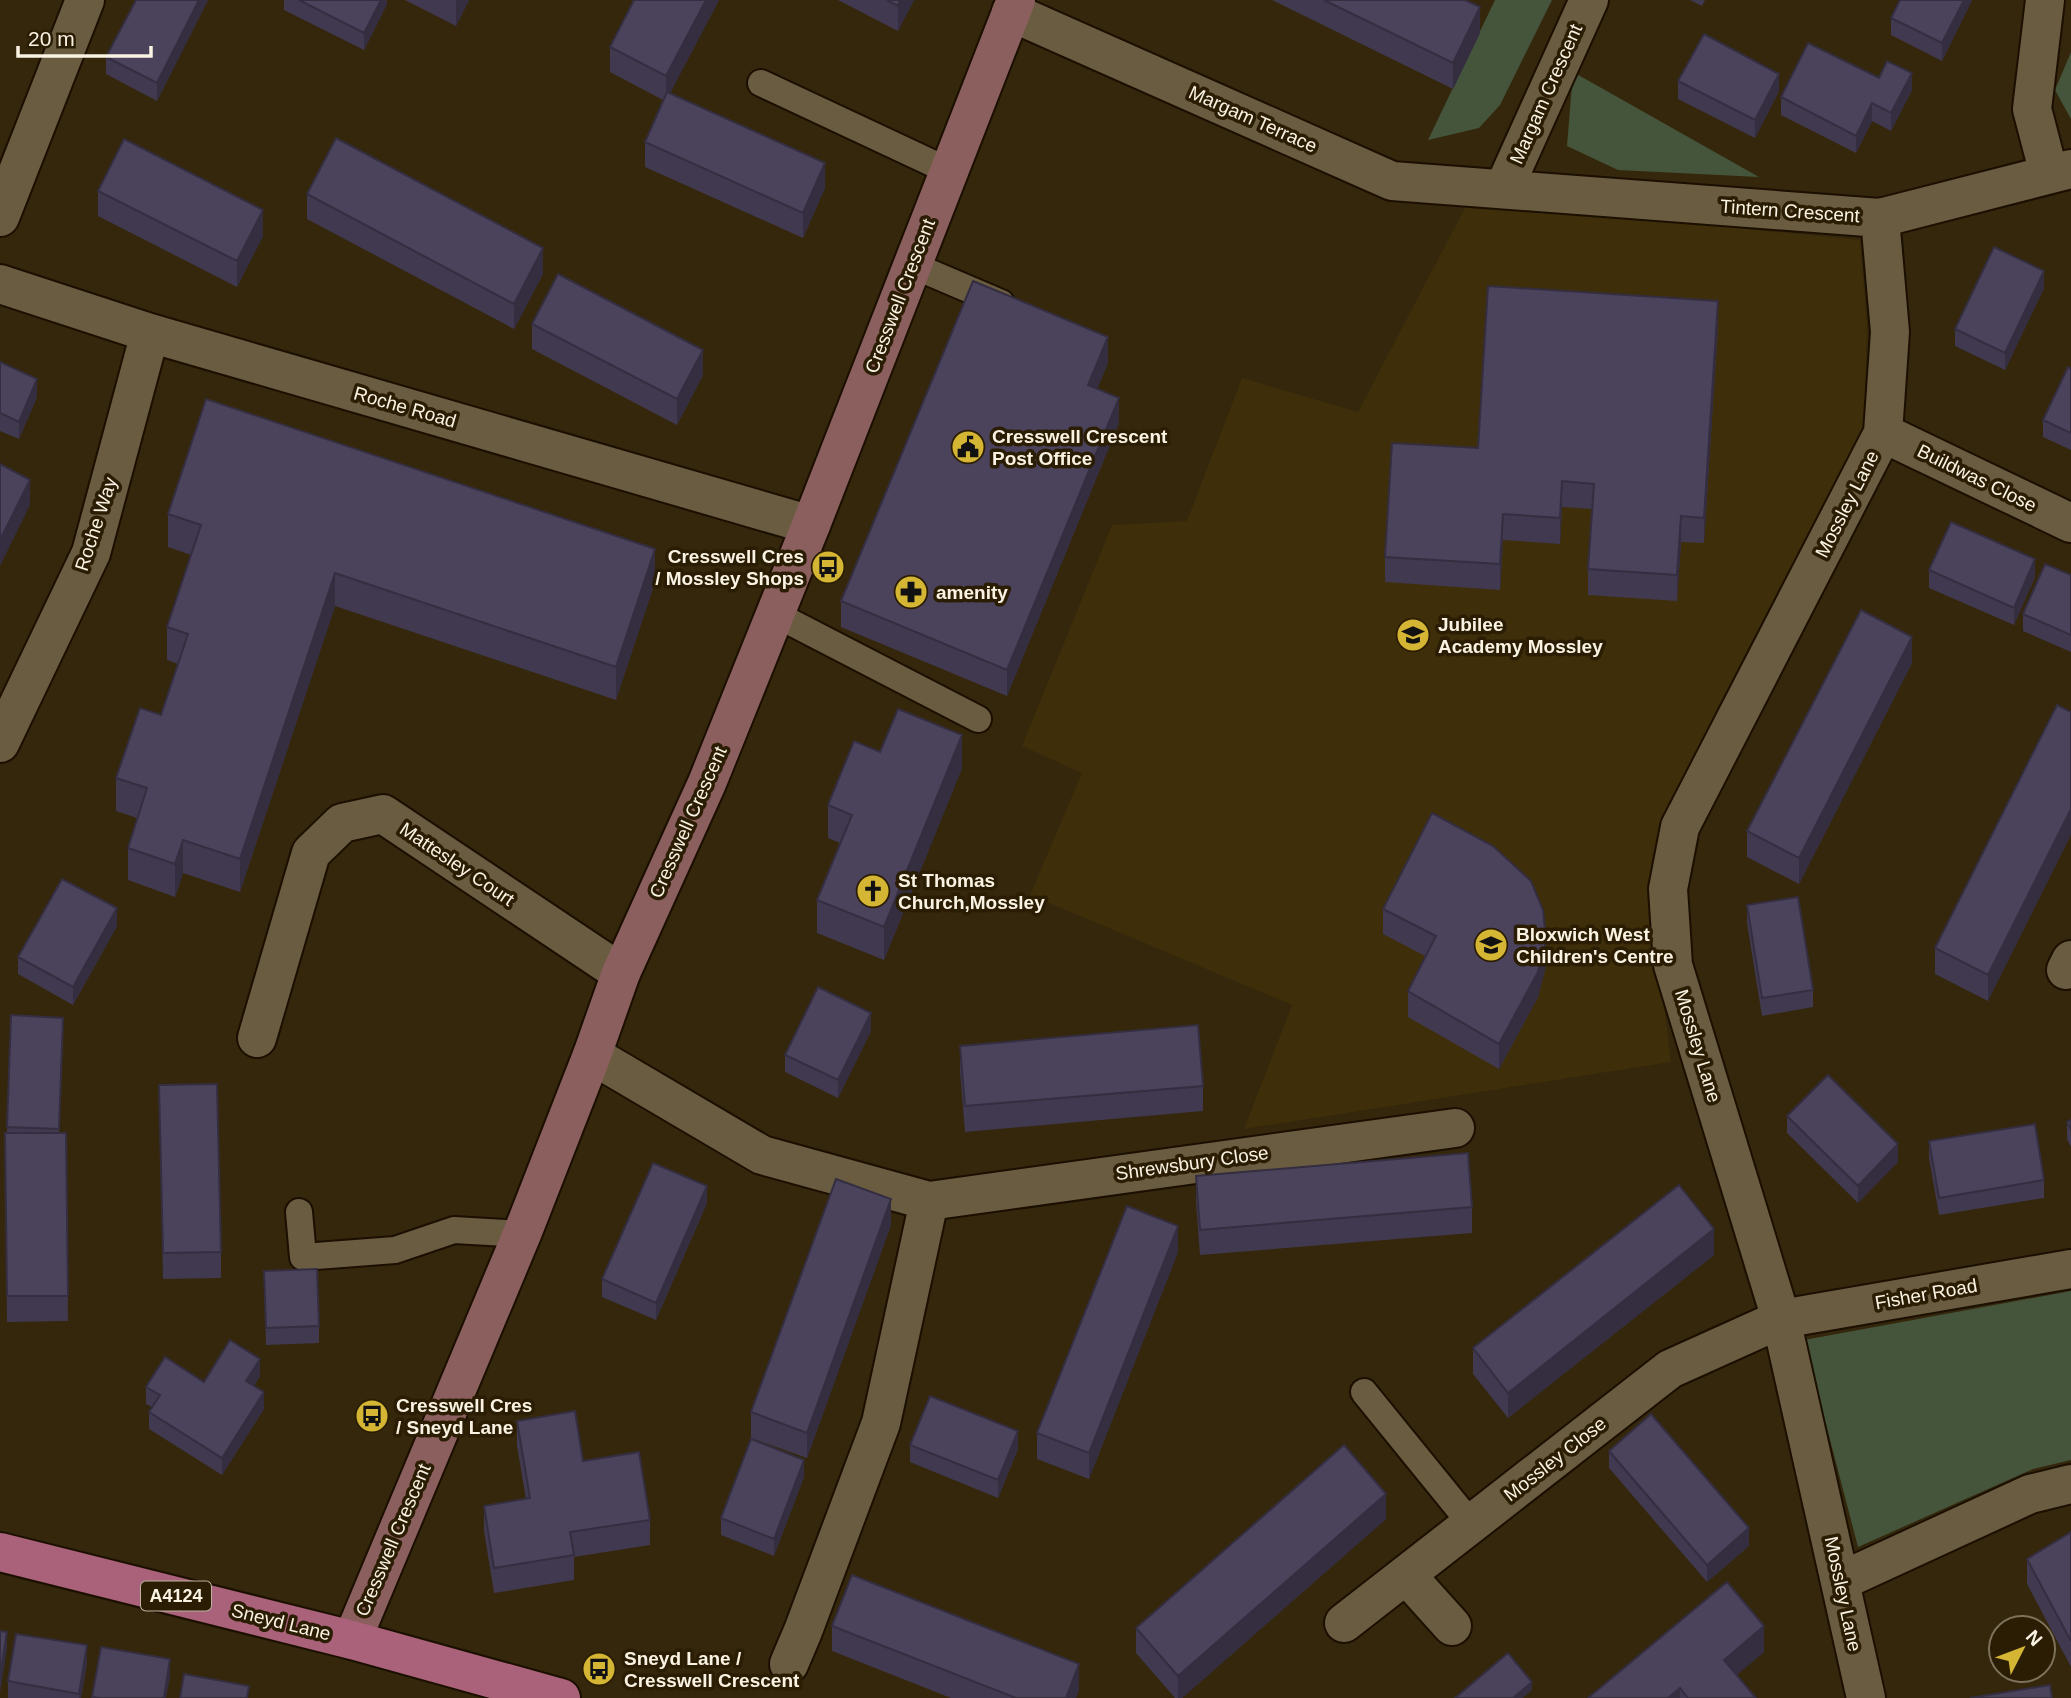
<svg xmlns="http://www.w3.org/2000/svg" width="2071" height="1698" viewBox="0 0 2071 1698" font-family="Helvetica,sans-serif">
<style>
.built{fill:#3e2e0a}
.green{fill:#44553b}
.lines{fill:none;stroke-linecap:round;stroke-linejoin:round}
.lane-casing{stroke:#1b0f00;stroke-width:30}
.street-casing{stroke:#1b0f00;stroke-width:42}
.secondary-casing{stroke:#1b0f00;stroke-width:42}
.primary-casing{stroke:#1b0f00;stroke-width:42}
.lane{stroke:#6a5c40;stroke-width:26}
.street{stroke:#6a5c40;stroke-width:38}
.secondary{stroke:#8a5f5d;stroke-width:38}
.primary{stroke:#aa627a;stroke-width:38}
.wall{fill:#40394f}
.shaded-wall{fill:#342e40}
.building{fill:#4b425c;stroke:#342e40;stroke-width:2}
.labels{text-anchor:middle;dominant-baseline:central;stroke-width:7;stroke-linejoin:round;paint-order:stroke}
.shield{fill:#2a1d03;stroke:#bcb29f;stroke-width:2}
.shield-label{font-size:18px;font-weight:bold;fill:#faf2e2}
.street-label{font-size:19px;fill:#faf2e2;stroke:#2a1d03}
.poi-label{font-size:19px;font-weight:bold;fill:#faf2e2;stroke:#2a1d03;text-anchor:start}
</style>
<rect width="100%" height="100%" fill="#34270c"/>
<!-- built -->
<path class="built" d="M1468 202 1860 240 1867 325 1864 437 1667 806 1649 886 1671 1062 1244 1129 1292 1005 1030 895 1082 773 1022 746 1112 525 1187 521 1242 378 1358 412Z"/>
<!-- green -->
<path class="green" d="M1495 0H1552L1500 105 1479 128 1428 140Z
M2071 52V119L2055 90Z
M1573 72 1759 177 1618 170 1567 146Z
M2071 1291V1460L2033 1469 1858 1547 1804 1340Z"/>
<g class="lines">
<defs>
<path id="lane" d="M761 83 949 171
M912 265 1001 303
M775 614 978 719
M299 1212 303 1257 395 1250 454 1230 522 1234
M1364 1392 1472 1525"/>
<path id="street" d="M2045 0 2032 109 2049 174
M1011 12 1392 181 1880 218 2071 169
M1504 188 1589 0
M0 217 85 0
M0 284 150 333 811 525
M1883 433 2071 523
M0 743 91 553 150 333
M2066 970 2071 960
M257 1038 311 853 342 823 383 814 621 973
M592 1055 762 1155 929 1201 1455 1128
M1407 1576 1452 1626
M1841 1581 2030 1494 2071 1484
M1344 1623 1670 1369 1781 1319 2071 1269
M789 1664 803 1631 881 1423 929 1201
M1866 1698 1781 1319 1673 965 1668 889 1680 827 1883 433 1890 332 1880 218"/>
<path id="secondary" d="M352 1640 522 1234 592 1055 621 973 707 783 811 525 1016 0"/>
<path id="primary" d="M0 1552 352 1640 561 1698"/>
</defs>
<!-- lane casing -->
<use href="#lane" class="lane-casing"/>
<!-- street casing -->
<use href="#street" class="street-casing"/>
<!-- secondary casing -->
<use href="#secondary" class="secondary-casing"/>
<!-- primary casing -->
<use href="#primary" class="primary-casing"/>
<!-- lane -->
<use href="#lane" class="lane"/>
<!-- street -->
<use href="#street" class="street"/>
<!-- secondary -->
<use href="#secondary" class="secondary"/>
<!-- primary -->
<use href="#primary" class="primary"/>
</g>
<!-- wall -->
<path class="wall" d="M208 0 157 101 106 74V57Z
M284 0H387V4L364 50 284 10Z
M405 0H469L456 26Z
M719 0 670 93 825 188 803 238 645 167V142L663 100 610 72V47Z
M838 0H914L898 31Z
M1272 0H1465L1480 33 1453 89Z
M1690 0H1705L1702 6Z
M1972 0 1942 61 1891 35V18Z
M1678 81 1779 91 1755 138 1678 99Z
M1912 90 1891 131 1872 121 1856 153 1781 115V97Z
M98 191 263 236 237 287 98 216Z
M307 194 543 274 514 329 307 219Z
M2044 288 2005 370 1955 346V329Z
M532 324 703 375 677 425 532 349Z
M1718 326 1704 543 1681 542 1677 601 1588 595V569L1592 509 1562 507 1560 544 1503 540 1500 590 1385 582V557L1478 448Z
M0 362 37 397 19 439 0 431Z
M1108 363 1097 389 1119 423 1007 696 841 627V601Z
M2071 369V450L2043 437V420Z
M168 514 655 582 616 700 335 606 240 892 183 873 175 897 128 880V848L137 818 116 811V778L161 715 178 664 167 660V627L191 555 168 547Z
M1929 570 2035 577 2014 625 1929 588Z
M2071 575V652L2023 631V614Z
M1912 663 1799 884 1747 857V831Z
M2071 712 1988 1001 1935 974V948Z
M880 752 962 768 884 960 817 933V900L840 843 828 838V805Z
M1747 905 1813 990V1007L1762 1016 1747 923Z
M1383 909 1546 966 1538 997 1499 1069 1408 1017V991L1425 956 1383 934Z
M117 926 73 1005 18 974V957Z
M11 1015 63 1035 59 1133H66L68 1321 7 1322 5 1133H7Z
M871 1031 838 1098 785 1072V1055Z
M960 1046 1203 1086V1111L965 1132 960 1071Z
M159 1085 221 1252V1278L163 1279Z
M1787 1116 1898 1162 1858 1203 1787 1133Z
M2071 1120V1147L2067 1139V1122Z
M1929 1141 2044 1180V1198L1939 1215 1929 1158Z
M1196 1176 1472 1207V1233L1200 1255 1196 1202Z
M707 1203 656 1320 602 1297V1279Z
M891 1225 807 1458 751 1438V1412Z
M1178 1252 1089 1479 1037 1459V1433Z
M1714 1255 1508 1418 1473 1374V1348Z
M264 1271 319 1326V1343L266 1345Z
M260 1376 254 1386 264 1409 222 1475 149 1429V1412L152 1407 146 1404V1387Z
M517 1421 583 1461 650 1520V1545L574 1557V1580L494 1593 484 1531V1506L526 1499 517 1446Z
M910 1445 1018 1449 998 1498 910 1462Z
M1609 1451 1749 1546 1707 1582 1609 1468Z
M804 1477 774 1556 721 1535V1518Z
M1386 1519 1182 1698H1175L1136 1653V1628Z
M2071 1532V1667L2027 1584V1559Z
M832 1626 1079 1690 1076 1698H951L832 1651Z
M1764 1652 1736 1675 1756 1698H1588Z
M87 1663 81 1698H8V1681Z"/>
<!-- shaded-wall -->
<path class="shaded-wall" d="M199 0H208L157 101V83Z
M381 0H387V4L364 50V33Z
M456 0H469L456 26Z
M706 0H719L666 101V76Z
M900 0H914L898 31V6Z
M1964 0H1972L1942 61V43Z
M1480 7V33L1453 89V63Z
M1912 73V90L1891 131V113Z
M1779 74V91L1755 138V120Z
M1872 103V121L1856 153V136Z
M825 163V188L803 238V213Z
M263 210V236L237 287V261Z
M543 248V274L514 329V304Z
M2044 271V288L2005 370V353Z
M1718 301V326L1704 543V518Z
M1108 337V363L1088 411V385Z
M703 350V375L677 425V399Z
M37 379V397L19 439V422Z
M1119 398V423L1007 696V670Z
M30 480V505L0 566V540Z
M1562 481V507L1560 544V518Z
M1503 514V540L1500 590V564Z
M1681 516V542L1677 601V575Z
M655 549V582L616 700V667Z
M2035 559V577L2014 625V608Z
M335 573V606L240 892V859Z
M1912 637V663L1799 884V858Z
M962 735V768L884 960V927Z
M2071 809V835L1988 1001V975Z
M183 840V873L175 897V864Z
M117 908V926L73 1005V987Z
M1546 941V966L1538 997 1499 1069V1044Z
M871 1013V1031L838 1098V1080Z
M1898 1144V1162L1858 1203V1186Z
M707 1186V1203L656 1320V1303Z
M891 1199V1225L807 1458V1433Z
M1178 1226V1252L1089 1479V1453Z
M1714 1229V1255L1508 1418V1393Z
M260 1359V1376L246 1399V1381Z
M264 1392V1409L222 1475V1458Z
M1018 1431V1449L998 1498V1480Z
M804 1460V1477L774 1556V1539Z
M1386 1494V1519L1182 1698H1178V1676Z
M1749 1528V1546L1707 1582V1565Z
M1764 1626V1652L1724 1686V1660Z
M7 1632V1649L0 1693V1676Z
M87 1645V1663L81 1698H79Z
M170 1659V1677L166 1698H164Z
M1079 1664V1690L1076 1698H1066Z
M1532 1682V1690L1523 1698H1513Z
M1680 1688V1698H1668Z"/>
<!-- building -->
<path class="building" d="M136 0H199L157 83 106 57Z
M299 0H381L364 33Z
M634 0H706L666 76 610 47Z
M887 0H900L898 6Z
M1324 0H1465L1480 7 1453 63Z
M1900 0H1964L1942 43 1891 18Z
M1704 34 1779 74 1755 120 1678 81Z
M1808 43 1879 78 1887 61 1912 73 1891 113 1872 103 1856 136 1781 97Z
M667 92 825 163 803 213 645 142Z
M336 138 543 248 514 304 307 194Z
M124 139 263 210 237 261 98 191Z
M1994 247 2044 271 2005 353 1955 329Z
M558 274 703 350 677 399 532 324Z
M973 281 1108 337 1088 385 1119 398 1007 670 841 601Z
M1488 286 1718 301 1704 518 1681 516 1677 575 1588 569 1594 484 1562 481 1560 518 1503 514 1500 564 1385 557 1392 443 1478 448Z
M0 362 37 379 19 422 0 413Z
M2068 367 2071 369V433L2043 420Z
M206 399 655 549 616 667 335 573 240 859 183 840 175 864 128 848 147 788 116 778 140 708 161 715 188 634 167 627 201 525 168 514Z
M0 464 30 480 0 540Z
M1951 522 2035 559 2014 608 1929 570Z
M2045 564 2071 575V635L2023 614Z
M1861 610 1912 637 1799 858 1747 831Z
M2057 705 2071 712V809L1988 975 1935 948Z
M898 709 962 735 884 927 817 900 852 815 828 805 854 741 880 752Z
M1432 813 1493 846 1531 881 1543 910 1546 941 1538 972 1499 1044 1408 991 1436 936 1383 909Z
M62 879 117 908 73 987 18 957Z
M1798 897 1813 990 1762 998 1747 905Z
M818 987 871 1013 838 1080 785 1055Z
M11 1015 63 1018 59 1129 7 1127Z
M1198 1025 1203 1086 965 1106 960 1046Z
M1828 1075 1898 1144 1858 1186 1787 1116Z
M217 1084 221 1252 163 1253 159 1085Z
M2071 1120V1129L2067 1122Z
M2035 1124 2044 1180 1939 1198 1929 1141Z
M5 1133H66L68 1296H7Z
M1468 1153 1472 1207 1200 1230 1196 1176Z
M653 1163 707 1186 656 1303 602 1279Z
M836 1179 891 1199 807 1433 751 1412Z
M1679 1185 1714 1229 1508 1393 1473 1348Z
M1127 1206 1178 1226 1089 1453 1037 1433Z
M317 1269 319 1326 266 1328 264 1271Z
M230 1340 260 1359 246 1381 264 1392 222 1458 149 1412 160 1395 146 1387 165 1357 204 1382Z
M930 1396 1018 1431 998 1480 910 1445Z
M575 1411 583 1461 639 1452 650 1520 570 1532 574 1555 494 1568 484 1506 530 1498 517 1421Z
M1651 1414 1749 1528 1707 1565 1609 1451Z
M751 1439 804 1460 774 1539 721 1518Z
M1344 1445 1386 1494 1178 1676 1136 1628Z
M2071 1532V1641L2027 1559Z
M852 1575 1079 1664 1066 1698H1016L832 1626Z
M1727 1582 1764 1626 1724 1660 1756 1698H1688L1680 1688 1668 1698H1588Z
M0 1631 7 1632 0 1676Z
M16 1634 87 1645 79 1694 8 1681Z
M101 1647 170 1659 164 1698H99L92 1697Z
M1508 1653 1532 1682 1513 1698H1455Z
M184 1674 249 1686 247 1698H180Z
M2050 1685 2052 1698H1970Z"/>
<!-- icons -->
<defs>
<symbol id="civic-disc" viewBox="-11 -11 22 22"><circle r="9.5" fill="#d5b534" stroke="#2a1d03"/><path d="M-.6-6.5H3V-4.5H.6V-3L4-1V1h2V6H-6V1h2V-1L-.6-3ZM-1.2 2.5V6h2.4V2.5Z" fill="#111"/></symbol>
<symbol id="bus-disc" viewBox="-11 -11 22 22"><circle r="9.5" fill="#d5b534" stroke="#2a1d03"/><path d="M-5-6H5V4H4V6H2V4H-2V6H-4V4H-5ZM-3.5-4V0h7V-4ZM-3.5 1.2v1.5H-2V1.2ZM2 1.2v1.5H3.5V1.2Z" fill="#111"/></symbol>
<symbol id="pharmacy-disc" viewBox="-11 -11 22 22"><circle r="9.5" fill="#d5b534" stroke="#2a1d03"/><path d="M-2-6h4v4h4v4h-4v4h-4v-4h-4v-4h4Z" fill="#111"/></symbol>
<symbol id="school-disc" viewBox="-11 -11 22 22"><circle r="9.5" fill="#d5b534" stroke="#2a1d03"/><path d="M0-5L7-2L0 1L-7-2ZM-4 1L0 2.5L4 1V4Q0 6-4 4Z" fill="#111"/></symbol>
<symbol id="church-disc" viewBox="-11 -11 22 22"><circle r="9.5" fill="#d5b534" stroke="#2a1d03"/><path d="M-1.2-6h2.4v3.5h3.3v2.4h-3.3V6h-2.4V-.1h-3.3v-2.4h3.3Z" fill="#111"/></symbol>
</defs>
<g fill-rule="evenodd">
<use href="#civic-disc" x="949" y="428" width="38" height="38"/>
<use href="#bus-disc" x="809" y="548" width="38" height="38"/>
<use href="#pharmacy-disc" x="892" y="573" width="38" height="38"/>
<use href="#school-disc" x="1394" y="616" width="38" height="38"/>
<use href="#church-disc" x="854" y="872" width="38" height="38"/>
<use href="#school-disc" x="1472" y="926" width="38" height="38"/>
<use href="#bus-disc" x="353" y="1397" width="38" height="38"/>
<use href="#bus-disc" x="580" y="1650" width="38" height="38"/>
</g>
<g class="labels">
<!-- shield labels -->
<rect class="shield" x="141" y="1581.5" width="70" height="29" rx="5"/>
<g class="shield-label">
<text x="176" y="1596">A4124</text>
</g>
<!-- street labels -->
<g class="street-label">
<text transform="translate(1546 94) rotate(-66)">Margam Crescent</text>
<text transform="translate(1253 119) rotate(24)">Margam Terrace</text>
<text transform="translate(1790 211) rotate(4)">Tintern Crescent</text>
<text transform="translate(900 296) rotate(-69)">Cresswell Crescent</text>
<text transform="translate(405 407) rotate(16)">Roche Road</text>
<text transform="translate(1977 478) rotate(26)">Buildwas Close</text>
<text transform="translate(1847 504) rotate(-63)">Mossley Lane</text>
<text transform="translate(96 524) rotate(-72)">Roche Way</text>
<text transform="translate(688 822) rotate(-66)">Cresswell Crescent</text>
<text transform="translate(457 864) rotate(34)">Mattesley Court</text>
<text transform="translate(1698 1046) rotate(73)">Mossley Lane</text>
<text transform="translate(1192 1163) rotate(-8)">Shrewsbury Close</text>
<text transform="translate(1926 1294) rotate(-10)">Fisher Road</text>
<text transform="translate(1555 1459) rotate(-38)">Mossley Close</text>
<text transform="translate(393 1540) rotate(-67)">Cresswell Crescent</text>
<text transform="translate(1843 1594) rotate(78)">Mossley Lane</text>
<text transform="translate(281 1622) rotate(14)">Sneyd Lane</text>
</g>
<!-- poi labels -->
<g class="poi-label">
<text x="992" y="436">Cresswell Crescent<tspan x="992" dy="22">Post Office</tspan></text>
<text x="804" y="556" text-anchor="end">Cresswell Cres<tspan x="804" dy="22">/ Mossley Shops</tspan></text>
<text x="936" y="592">amenity</text>
<text x="1438" y="624">Jubilee<tspan x="1438" dy="22">Academy Mossley</tspan></text>
<text x="898" y="880">St Thomas<tspan x="898" dy="22">Church,Mossley</tspan></text>
<text x="1516" y="934">Bloxwich West<tspan x="1516" dy="22">Children's Centre</tspan></text>
<text x="396" y="1405">Cresswell Cres<tspan x="396" dy="22">/ Sneyd Lane</tspan></text>
<text x="624" y="1658">Sneyd Lane /<tspan x="624" dy="22">Cresswell Crescent</tspan></text>
</g>
</g>
<!-- north arrow -->
<g transform="translate(2022 1649) rotate(48)"><circle r="33" fill="#2a1d03" stroke="#7d725c" stroke-width="2"/>
<path d="M0-5L12 26L0 18L-12 26Z" fill="#d5b534"/>
<text y="-10" font-size="19" font-weight="bold" text-anchor="middle" fill="#faf2e2">N</text>
</g>
<!-- scale -->
<path d="M18 46v10h133v-10" fill="none" stroke="#faf2e2" stroke-width="3.5"/>
<text x="28" y="46" font-size="21" fill="#faf2e2" stroke="#2a1d03" stroke-width="5" paint-order="stroke">20 m</text>
</svg>
